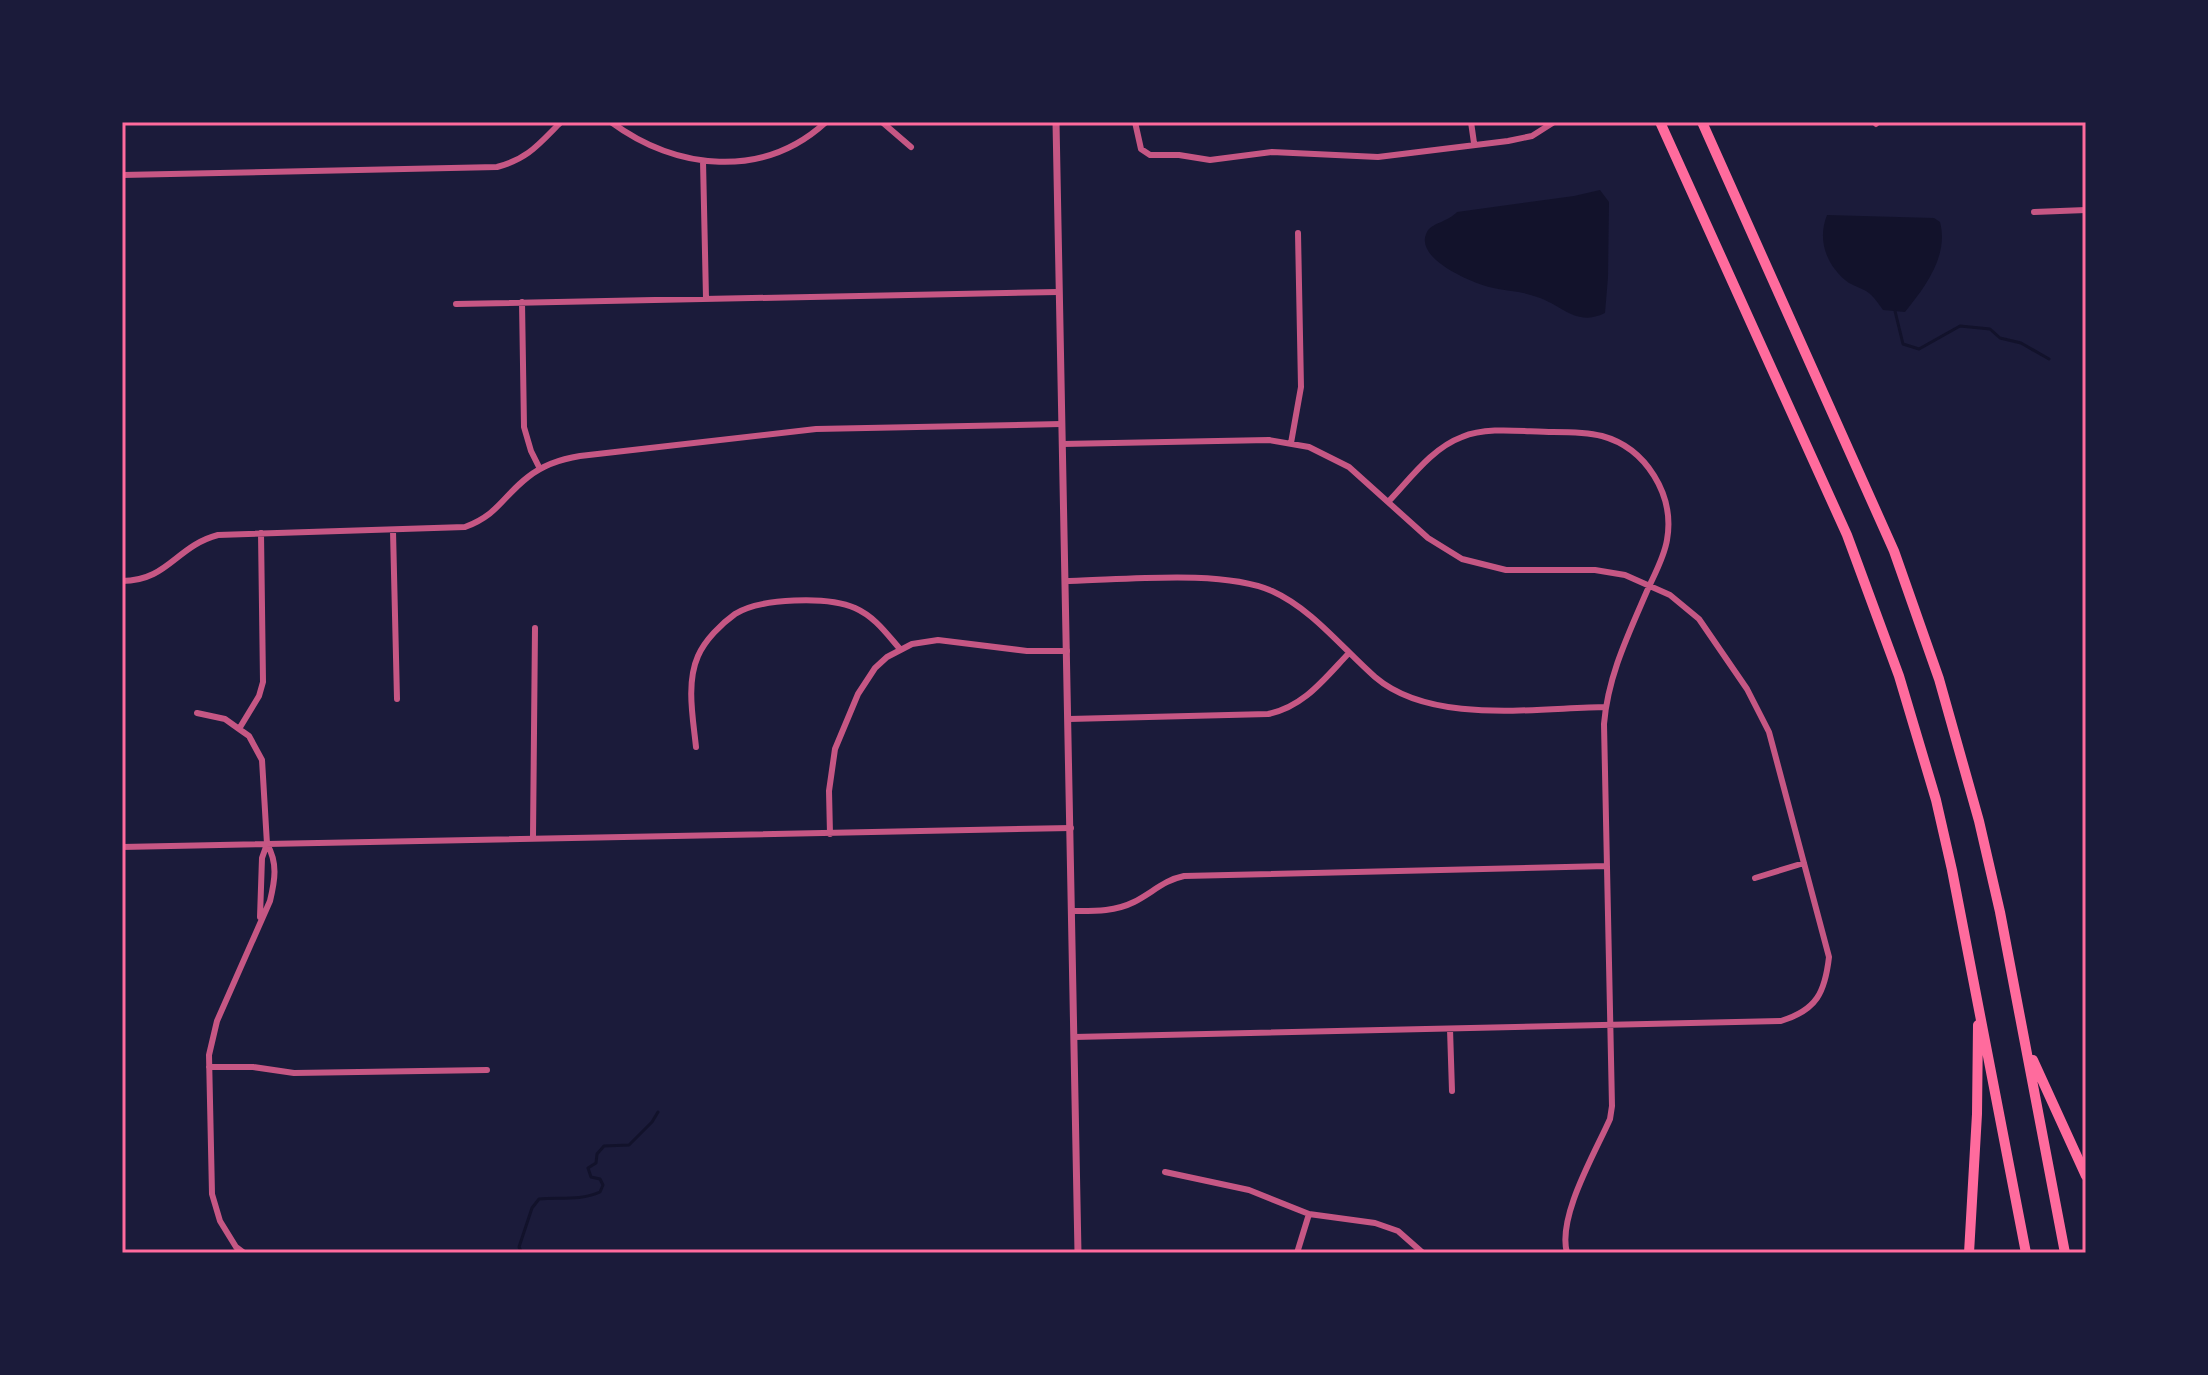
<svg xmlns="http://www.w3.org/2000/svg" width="2208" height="1375" viewBox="0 0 2208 1375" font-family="'Public Sans',sans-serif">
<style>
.water{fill:#12122b}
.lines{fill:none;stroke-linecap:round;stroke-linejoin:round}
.stream{stroke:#12122b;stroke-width:3}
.minor{stroke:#c65784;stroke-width:6}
.tertiary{stroke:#c65784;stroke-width:7}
.motorway{stroke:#ff6b9d;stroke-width:10}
.neatline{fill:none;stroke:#ff6b9d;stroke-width:3}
</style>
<rect width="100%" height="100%" fill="#1b1b3a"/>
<!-- water -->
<path class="water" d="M1600 190 1609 202 1608 277 1605 313C1576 327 1564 306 1537 297 1522 291 1505 291 1489 287 1470 282 1413 258 1427 232 1431 223 1448 222 1457 212L1574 196Z
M1827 215 1934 218 1940 222C1949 256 1925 287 1905 312L1883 310C1878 303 1873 295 1866 291 1861 288 1854 286 1849 283 1826 266 1817 240 1827 215Z"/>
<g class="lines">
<!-- stream -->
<path class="stream" d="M1895 311 1903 344 1919 349 1960 326 1990 329 2000 338 2021 343 2049 359
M522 1253 519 1247 532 1208 539 1199C559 1197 580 1201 600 1192L603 1185 600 1179 591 1177 588 1168 596 1163 597 1154 604 1146 629 1145 652 1122 658 1112"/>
<!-- minor -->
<path class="minor" d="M611 122C676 170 763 180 826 122
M882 122 911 147
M1135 122 1141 149 1150 155H1179L1210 160 1272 152 1378 157 1508 141 1532 136 1554 122
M1471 122 1474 143
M1876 124 1878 122
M703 161 706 298
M122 175 497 167C528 159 539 144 561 122
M2034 212 2086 210
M522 302 524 427 531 451 540 469
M456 304 1058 292
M1291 443 1301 387 1298 233
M1062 444 1269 440 1309 447 1349 467 1428 538 1462 559 1506 570H1595L1625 575 1670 595 1699 619 1747 689 1769 732 1829 957C1825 992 1817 1010 1781 1021L1074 1037
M1389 501C1410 479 1432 448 1462 437 1488 426 1525 432 1553 432 1569 432 1586 432 1602 436 1646 448 1675 495 1667 540 1664 558 1654 575 1647 591 1628 635 1608 676 1604 724L1612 1106 1610 1119C1595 1153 1557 1217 1567 1253
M393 531 397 699
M122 581C168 581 176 546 218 535L465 527C499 514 502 497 528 477 543 465 561 459 580 456L816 429 1061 424
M1066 581C1122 580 1223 569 1272 591 1312 609 1342 648 1375 677 1431 725 1535 708 1606 707
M197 713 225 719 239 729 249 736 262 760 267 844 262 858 260 917
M1069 719 1268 714C1304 707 1325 678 1349 653
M239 729 259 696 263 682 261 533
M696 747C693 718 686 683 698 656 705 640 721 624 735 614 760 598 828 596 855 608 875 617 886 633 900 649
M830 834 829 791 835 749 858 694 875 668 887 657 912 644 938 640 1027 651H1067
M533 837 535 628
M122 847 1071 828
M1755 878 1804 863
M1072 911C1093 911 1114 912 1134 902 1152 893 1164 880 1184 876L1607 866
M1450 1029 1452 1091
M209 1067H253L294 1073 487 1070
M1165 1172 1249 1190 1309 1214 1375 1223 1398 1231 1423 1253
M244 1253 236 1247 220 1221 212 1194 209 1055 217 1021 270 901C275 880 278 863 267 844
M1297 1253 1309 1214"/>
<!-- tertiary -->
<path class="tertiary" d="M1056 122 1078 1253"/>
<!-- motorway -->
<path class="motorway" d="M1660 122 1847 535 1899 676 1936 800 1952 870 2026 1253
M1702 122 1894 551 1939 679 1979 821 2000 912 2065 1253
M2033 1060 2086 1176
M1969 1253 1977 1114 1978 1025"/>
</g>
<!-- border -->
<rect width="2208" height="1375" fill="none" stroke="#1b1b3a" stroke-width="248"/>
<rect x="124" y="124" width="1960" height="1127" class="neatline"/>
</svg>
